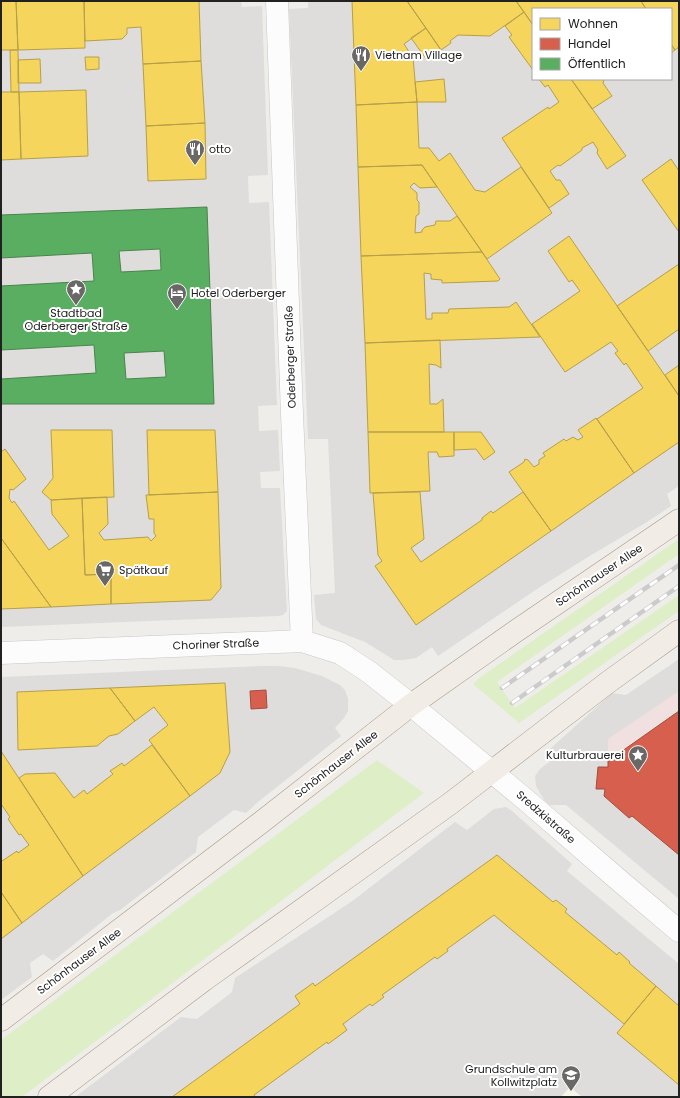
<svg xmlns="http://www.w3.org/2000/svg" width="680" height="1098" viewBox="0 0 680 1098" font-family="Poppins,sans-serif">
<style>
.residential{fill:#dedddb;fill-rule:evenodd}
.commercial{fill:#f1e0e0}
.education{fill:#f8f6e6}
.grass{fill:#deeec7}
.homes{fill:#f6d55c;stroke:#b69f4a}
.shops{fill:#d6604d;stroke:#a04d40}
.public{fill:#5aae61;stroke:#49844e;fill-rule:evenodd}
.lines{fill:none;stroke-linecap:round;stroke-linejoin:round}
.minor-casing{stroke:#c8c7c6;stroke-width:23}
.major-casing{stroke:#a69985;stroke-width:23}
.minor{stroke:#fdfcfc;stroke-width:22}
.major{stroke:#f2ece6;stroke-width:22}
.rail-casing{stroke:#cbcbcb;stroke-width:4.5}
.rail{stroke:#fff;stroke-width:3;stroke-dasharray:9;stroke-linecap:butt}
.labels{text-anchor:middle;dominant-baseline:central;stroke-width:4;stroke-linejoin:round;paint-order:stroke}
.poi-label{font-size:11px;fill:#212121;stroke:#fff;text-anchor:start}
.street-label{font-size:11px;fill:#212121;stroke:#fff}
</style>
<rect width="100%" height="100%" fill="#efedea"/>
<!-- residential -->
<path class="residential" d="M1 1H241L242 7 262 6 268 175 248 176 249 203 269 202 277 405 258 406 259 431 278 430 280 471 260 472 261 488H280L284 560 287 611 283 615 278 616 1 627Z
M308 1H679V486L667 494 671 506 647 522 588 557 537 589 438 656 432 647 416 658 403 660H394L365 642 321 625 316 619 314 595 335 593 328 439H308L289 9 308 8ZM533 9H671V79H533Z
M679 659V899L566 805H549L545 801 536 786 535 776 540 769 557 756 550 749 612 693 626 695Z
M261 666H278L295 668 322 676 340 685 345 690 348 699V711L344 718 335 728 341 736 258 802 246 813 234 810 198 837 196 852 120 910 113 913 53 961 43 954 30 963 32 977 1 1000V677Z
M506 807 512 811 572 864 567 871 679 964V1097H75L181 1017 197 1019 232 992 235 978 351 902 455 822 467 830 494 809Z"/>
<!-- commercial -->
<path class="commercial" d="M679 691V855L632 816 604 796 605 789H596L598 767 608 766V739Z"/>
<!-- education -->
<path class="education" d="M570 1087 582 1097H561Z"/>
<!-- grass -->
<path class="grass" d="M679 539V554L497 682 515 708 679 595V611L519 723 473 684 479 678Z
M377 760 424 793 22 1097H1V1040Z"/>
<!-- homes -->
<path class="homes" d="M1 1H16L18 50H1Z
M16 1H84L85 48 18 50Z
M84 1H199L201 61 143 64 141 27 127 28V34L122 39 85 41Z
M352 1H407L426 28 404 44 413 58 417 102 356 105Z
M407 1H516L524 12 490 36 458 35 450 41 451 43 441 50Z
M516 1H641L646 9H533V25Z
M641 1H679V47L675 50 671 44V9H646Z
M524 12 533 25V70L509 37 512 35 505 26Z
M426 28 441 50 427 60 411 38Z
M671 44 675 50 671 53Z
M10 50H18L19 92H11Z
M85 57H99V69L86 70Z
M40 59 41 83H18V60Z
M201 61 205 123 146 126 143 64Z
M444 79 446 102H417L415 82Z
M539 79H571L626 156 607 169 597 153 598 150 593 142 582 148V150L560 166 558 165 550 171 556 180H560L569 194 549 208 502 138 548 107 549 109 559 102 548 85 545 87Z
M571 79H603L604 80 603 83 612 96 592 109Z
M86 90 88 156 21 159 19 92Z
M1 92H19L21 159 1 160Z
M417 102 419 148H429L439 161 450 153 475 190 485 192 521 167 552 213 487 259 422 165 358 167 356 105Z
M205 123 206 179 148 181 146 126Z
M671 159 679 171V232L642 180Z
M422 165 437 187 420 188 414 183 410 187 417 193V200L419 202V214L416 216 415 233 422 232V230L425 227 435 225 436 221H450L457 216 482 252 361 256 358 167Z
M569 236 679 396V442L634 473 597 419 643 388 626 363 624 365 615 353 618 351 611 342 565 372 532 324 580 291 572 280 569 282 548 251Z
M482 252 500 279 498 281 442 283V280L431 279V274L424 273 426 319H432V313H448L449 309 509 307 516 302 540 337 365 343 361 256Z
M679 264V329L648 351 617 306Z
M440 340 441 368 436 365 429 364 430 404H437L443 399 444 432H368L365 343Z
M679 365V396L665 375Z
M596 418 634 473 551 531 509 472 524 462 525 459 528 460 534 467 539 464V460L545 456 543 453 564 439 566 441 573 437 578 440 583 437 578 430Z
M51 430H112L114 497 51 500 42 492 53 478Z
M147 430H215L218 492 149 495Z
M368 432H454V456L439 457 437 452H428L430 491 370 493Z
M454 432H481L495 452 484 460 476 449 454 450Z
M5 449 26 479 13 490 10 489 9 498 12 503 14 501 49 550 69 536 52 514 51 500 82 498 85 575 111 574V604L51 607 1 538V452Z
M218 492 221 588 211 600 111 604V574L85 575 82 498 107 497 108 524 99 533 104 540 148 537 151 541 156 536 154 533V519H149L146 495Z
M420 492 424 539 411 548 421 562 482 520V518L491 511 493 513 523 492 551 531 416 625 375 566 382 561 378 555 373 493Z
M1 538 51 607 1 609Z
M225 683 230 752 220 773 190 796 149 740 168 725 154 707 135 721 110 688Z
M110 688 135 721 118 734 109 736 97 746 18 750 17 692Z
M152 745 190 796 83 876 19 778 25 774 55 773 74 798 84 790 87 794 113 774 110 771 122 763 124 766Z
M1 751 83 876 22 923 1 892V860L2 861 17 851 18 853 29 845 21 834 19 835 8 819 10 817 1 804Z
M497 855 553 902 556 900 567 909 565 912 617 955 619 952 630 962 629 963 656 986 624 1024 494 915 447 949 448 951 437 959 435 957 382 995 384 997 372 1006 370 1004 343 1024 347 1030 328 1044 327 1042 254 1095 255 1097H172L300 1004 295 996 313 983 315 986Z
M1 892 22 923 1 939Z
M656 986 679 1006V1085L617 1033Z"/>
<!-- shops -->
<path class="shops" d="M266 690 267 708 251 709 250 691Z
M679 711V855L632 816 629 818 604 796 605 789H596L598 767H608V761Z"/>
<!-- public -->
<path class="public" d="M207 207 214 404H1V379L96 373 94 345 1 350V286L94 281 92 253 1 258V215ZM160 249 161 270 121 272 119 251ZM164 351 166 377 126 379 124 353Z"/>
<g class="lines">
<defs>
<path id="minor" d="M277 1 292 414 302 641
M1 653 302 641 340 653 369 672 411 705 526 800 621 882 679 931"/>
<path id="major" d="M1 1020 259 824 411 705 516 631 679 520
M49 1097 204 980 451 803 607 683 679 631"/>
</defs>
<!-- minor casing -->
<use href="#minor" class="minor-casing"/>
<!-- major casing -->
<use href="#major" class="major-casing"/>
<!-- minor -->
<use href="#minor" class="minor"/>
<!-- major -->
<use href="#major" class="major"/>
<defs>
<path id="rail" d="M502 688 679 565
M512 703 679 586"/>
</defs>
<!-- rail casing -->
<use href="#rail" class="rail-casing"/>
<!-- rail -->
<use href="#rail" class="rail"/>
</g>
<!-- icons -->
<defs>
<symbol id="restaurant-pin" viewBox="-11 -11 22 30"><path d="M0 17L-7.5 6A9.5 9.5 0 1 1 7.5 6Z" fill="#696867" stroke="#fff"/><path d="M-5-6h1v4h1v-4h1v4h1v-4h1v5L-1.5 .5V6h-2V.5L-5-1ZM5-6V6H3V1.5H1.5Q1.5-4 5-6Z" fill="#fff"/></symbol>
<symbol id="sight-pin" viewBox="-11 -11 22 30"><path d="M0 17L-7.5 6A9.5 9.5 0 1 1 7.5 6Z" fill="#696867" stroke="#fff"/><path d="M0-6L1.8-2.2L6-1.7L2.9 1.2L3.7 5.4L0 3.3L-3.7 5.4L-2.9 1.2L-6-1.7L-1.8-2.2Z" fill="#fff"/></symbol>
<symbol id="hotel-pin" viewBox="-11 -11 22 30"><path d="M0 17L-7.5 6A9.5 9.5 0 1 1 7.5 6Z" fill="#696867" stroke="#fff"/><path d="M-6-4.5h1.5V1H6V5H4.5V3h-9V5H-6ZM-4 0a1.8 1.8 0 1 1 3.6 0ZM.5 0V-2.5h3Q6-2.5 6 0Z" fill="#fff"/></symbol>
<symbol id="supermarket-pin" viewBox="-11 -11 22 30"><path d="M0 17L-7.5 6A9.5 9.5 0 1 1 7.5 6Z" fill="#696867" stroke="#fff"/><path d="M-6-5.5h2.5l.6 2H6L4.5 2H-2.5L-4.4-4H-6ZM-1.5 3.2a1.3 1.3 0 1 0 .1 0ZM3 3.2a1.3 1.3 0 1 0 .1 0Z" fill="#fff"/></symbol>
<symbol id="school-pin" viewBox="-11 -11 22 30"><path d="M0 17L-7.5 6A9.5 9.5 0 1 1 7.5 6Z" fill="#696867" stroke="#fff"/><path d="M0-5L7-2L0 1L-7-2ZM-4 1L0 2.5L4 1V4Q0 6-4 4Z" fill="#fff"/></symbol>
</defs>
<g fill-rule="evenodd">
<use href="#restaurant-pin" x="350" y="44" width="22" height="30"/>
<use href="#restaurant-pin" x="184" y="138" width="22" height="30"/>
<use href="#sight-pin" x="65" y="278" width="22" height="30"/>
<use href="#hotel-pin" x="166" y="282" width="22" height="30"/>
<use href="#supermarket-pin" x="94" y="559" width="22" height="30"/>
<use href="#sight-pin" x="627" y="744" width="22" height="30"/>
<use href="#school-pin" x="560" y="1064" width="22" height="30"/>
</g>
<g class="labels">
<!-- poi labels -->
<g class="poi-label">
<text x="375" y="55">Vietnam Village</text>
<text x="209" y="149">otto</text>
<text x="191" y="293">Hotel Oderberger</text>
<text x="76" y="313" text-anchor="middle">Stadtbad<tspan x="76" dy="13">Oderberger Straße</tspan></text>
<text x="119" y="570">Spätkauf</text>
<text x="624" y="755" text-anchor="end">Kulturbrauerei</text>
<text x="557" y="1069" text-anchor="end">Grundschule am<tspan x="557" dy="13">Kollwitzplatz</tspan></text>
</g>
<!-- street labels -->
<g class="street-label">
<text transform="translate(290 357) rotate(-92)">Oderberger Straße</text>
<text transform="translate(599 575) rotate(-34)">Schönhauser Allee</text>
<text transform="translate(216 644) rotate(-2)">Choriner Straße</text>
<text transform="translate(336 764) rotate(-38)">Schönhauser Allee</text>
<text transform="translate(546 817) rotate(41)">Sredzkistraße</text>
<text transform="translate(79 961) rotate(-37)">Schönhauser Allee</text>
</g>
</g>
<!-- border -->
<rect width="680" height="1098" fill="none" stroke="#212121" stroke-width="4"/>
<!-- legend -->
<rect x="532" y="8" width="140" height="72" fill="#ffffff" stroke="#a6a6a6"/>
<rect x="540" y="18" width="20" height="12" fill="#f6d55c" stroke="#a6a6a6"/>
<text x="568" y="28" font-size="12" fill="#212121">Wohnen</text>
<rect x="540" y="38" width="20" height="12" fill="#d6604d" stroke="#a6a6a6"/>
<text x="568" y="48" font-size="12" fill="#212121">Handel</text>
<rect x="540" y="58" width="20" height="12" fill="#5aae61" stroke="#a6a6a6"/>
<text x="568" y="68" font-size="12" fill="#212121">Öffentlich</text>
</svg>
